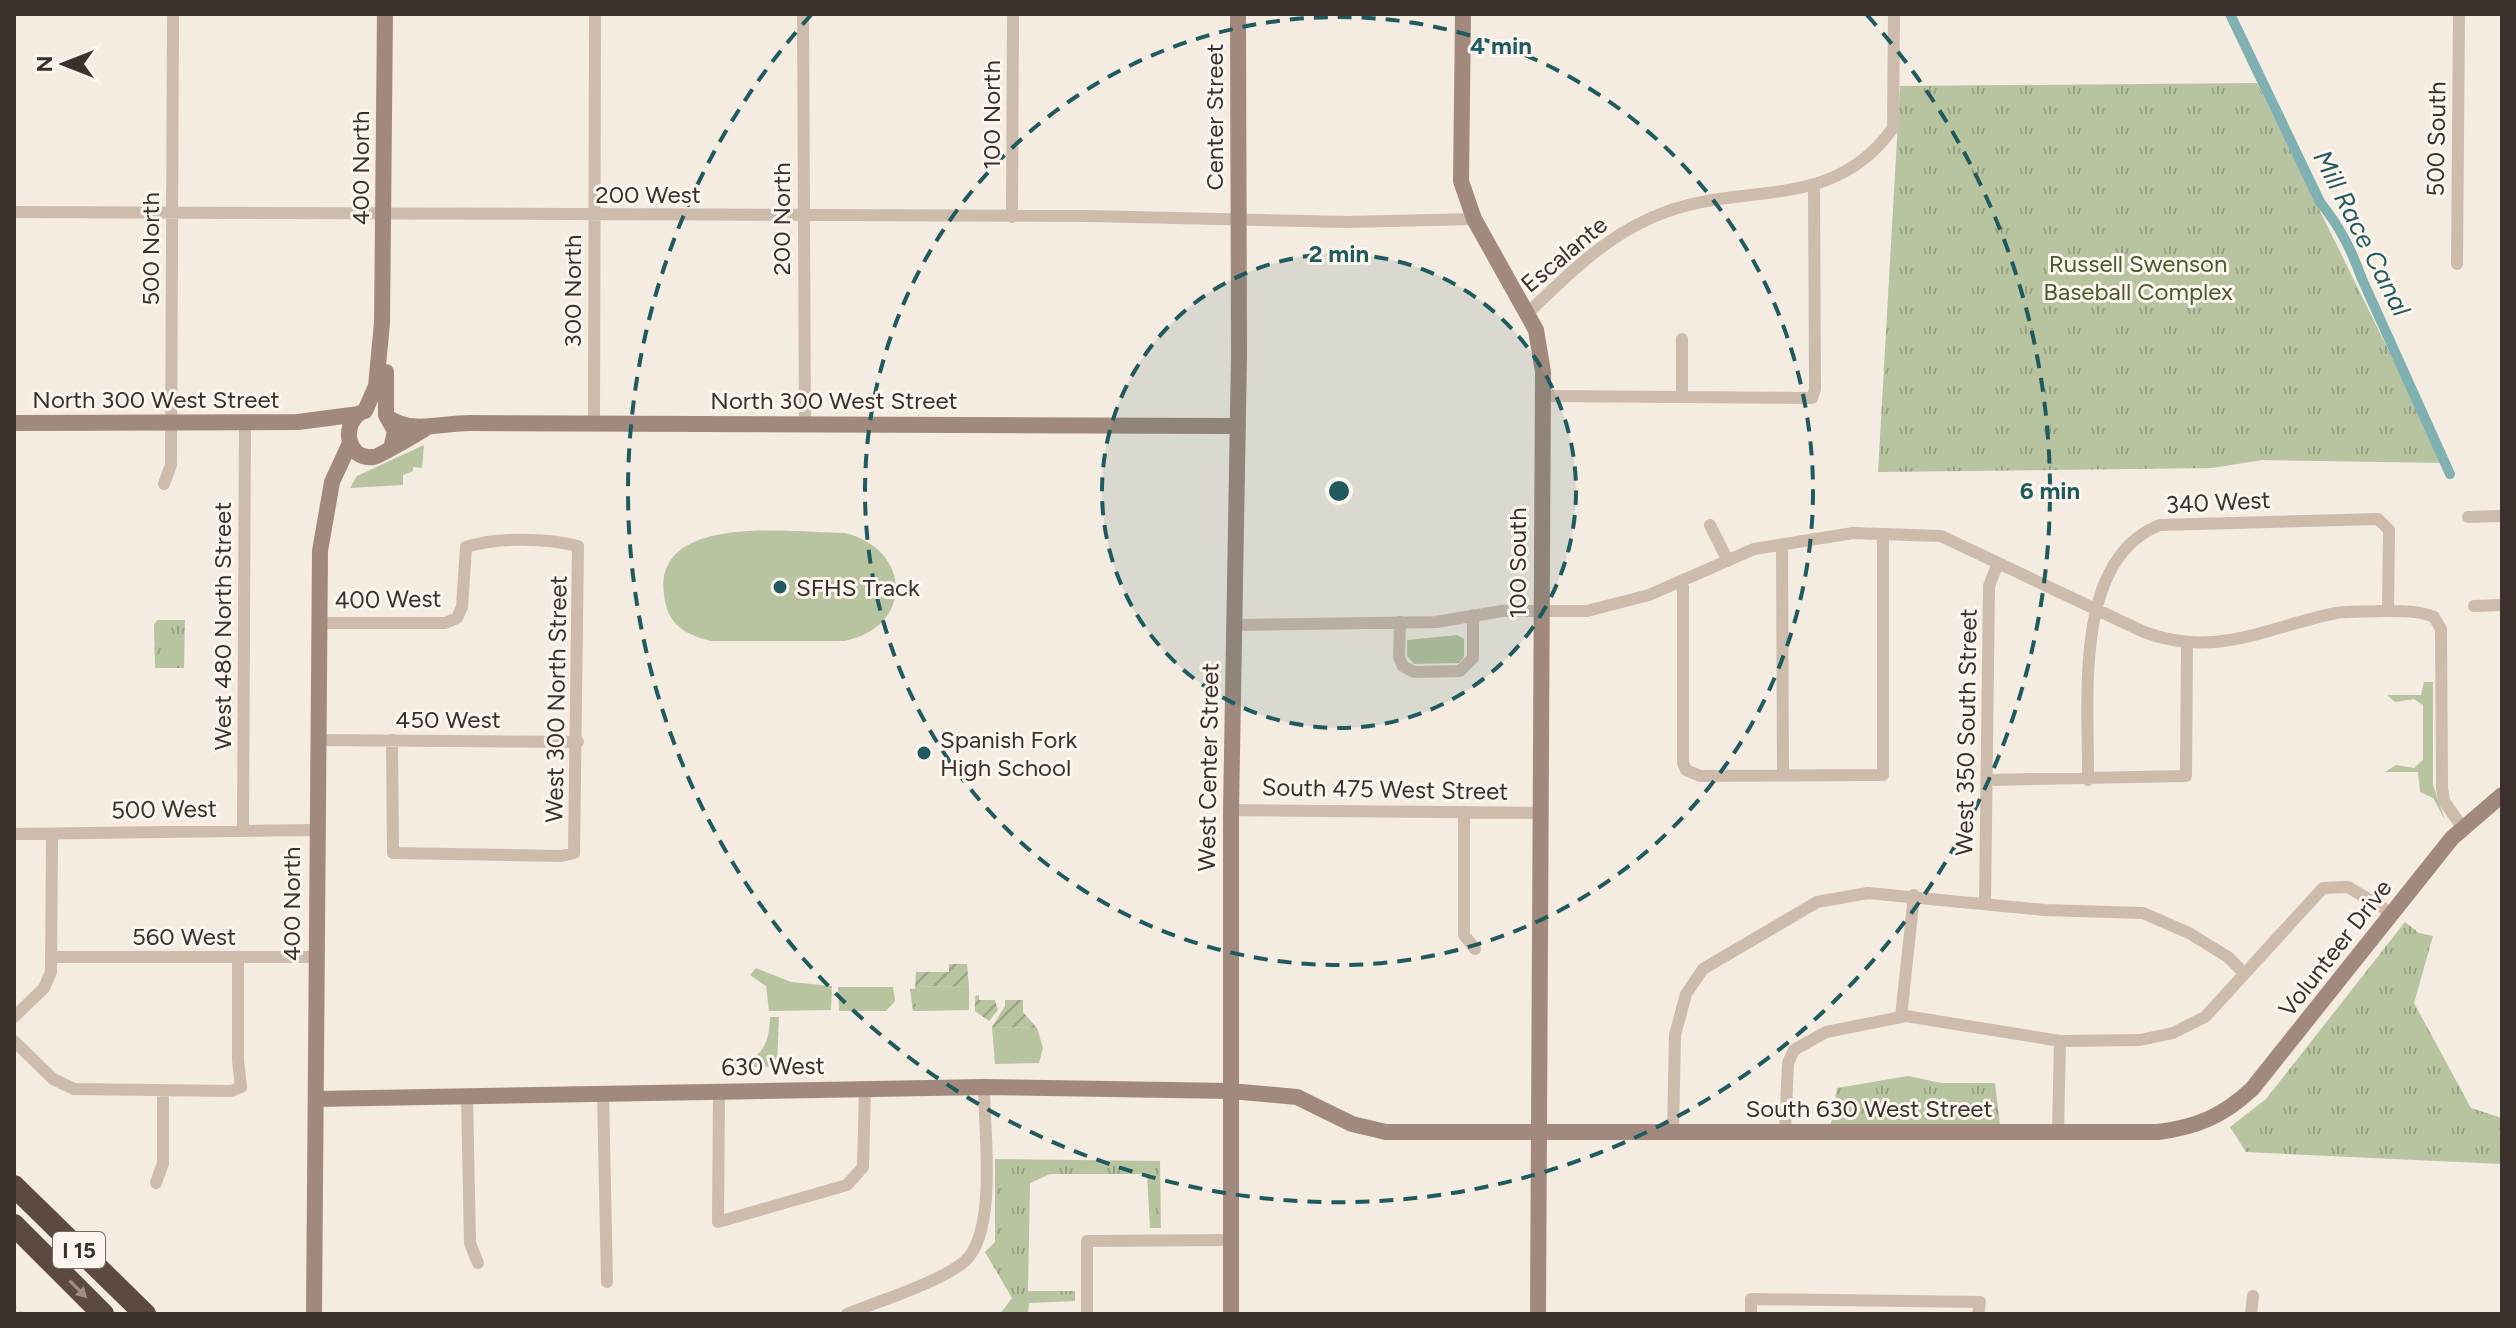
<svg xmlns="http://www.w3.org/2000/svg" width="2516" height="1328" viewBox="0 0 2516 1328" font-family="Figtree,sans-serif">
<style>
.grass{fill:#b8c4a0}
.park{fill:url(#park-tufts)}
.garden{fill:url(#garden-furrows)}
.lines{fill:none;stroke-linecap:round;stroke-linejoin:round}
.canal{stroke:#7fb0b2;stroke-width:10}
.street{stroke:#cdbbac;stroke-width:12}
.secondary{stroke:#a18a7d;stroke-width:16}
.highway{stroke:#5c4a42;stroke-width:22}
.rail{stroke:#3b302b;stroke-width:3;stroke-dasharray:2 6;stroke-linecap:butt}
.oneway{fill:#9c8e87}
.ring{fill:none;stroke:#1f5a5e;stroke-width:4;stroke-dasharray:14 10}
.poi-dot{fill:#1f5a5e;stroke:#fbf5ee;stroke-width:3}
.labels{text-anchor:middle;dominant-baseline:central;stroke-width:6;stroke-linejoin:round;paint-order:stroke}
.shield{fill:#fbf5ee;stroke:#756b66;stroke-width:2}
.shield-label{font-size:22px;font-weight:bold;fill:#3b302b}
.street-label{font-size:24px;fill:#3b302b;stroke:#fbf5ee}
.park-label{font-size:24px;fill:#4a5a2e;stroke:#fbf5ee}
.poi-label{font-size:24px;fill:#3b302b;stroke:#fbf5ee;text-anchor:start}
.water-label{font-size:26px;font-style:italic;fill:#1f5a5e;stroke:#fbf5ee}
.centre{fill:#1f5a5e;stroke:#fbf5ee;stroke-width:4}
.ring-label{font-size:24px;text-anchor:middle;font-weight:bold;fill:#1f5a5e;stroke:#fbf5ee;stroke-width:6;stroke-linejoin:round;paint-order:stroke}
</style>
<defs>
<pattern id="park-tufts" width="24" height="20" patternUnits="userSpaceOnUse" patternTransform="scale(2)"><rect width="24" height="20" fill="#b8c4a0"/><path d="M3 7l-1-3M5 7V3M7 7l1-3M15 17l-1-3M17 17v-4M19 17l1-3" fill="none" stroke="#97a083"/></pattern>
<pattern id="garden-furrows" width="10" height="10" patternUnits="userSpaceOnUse" patternTransform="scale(2)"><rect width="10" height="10" fill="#b8c4a0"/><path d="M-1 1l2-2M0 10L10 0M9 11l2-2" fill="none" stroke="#97a083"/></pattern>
</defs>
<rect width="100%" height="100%" fill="#f4ebe1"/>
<!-- grass -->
<path class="grass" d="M424 445 422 468 413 467V471L403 475V485L350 488 357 476Z
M845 533C913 550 913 628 844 641H711C690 636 671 627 666 605 642 510 792 533 845 533Z
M1457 635 1464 639V657L1459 663 1414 664 1407 656V640Z
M2424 682H2433V785L2445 820 2433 798 2420 792 2418 772H2385L2396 765 2414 768 2423 760V705L2414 699 2395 702 2387 695H2421Z
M756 968 791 982 832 986 831 1010 769 1011 766 986 750 975Z
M916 986 969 987V1010L918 1011 916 1001 920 991Z
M838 987H893L895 1001 886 1011H839Z
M770 1017H779L777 1066 733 1068V1062C763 1060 769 1044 770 1017Z
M992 1027 1037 1028 1043 1048 1039 1063 995 1064Z"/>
<!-- park -->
<path class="park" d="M2257 83 2444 463 2263 460 2212 468 1878 472 1900 86Z
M158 620H185L184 668H155L154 624Z
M2405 922 2419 933 2433 936 2414 1003 2471 1108 2502 1118V1164L2246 1152 2230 1127 2266 1099Z
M1908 1076 1941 1083H1995L2000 1125 1831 1124 1837 1088Z
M995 1159 1160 1161 1161 1228H1150L1147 1174H1050L1030 1183 1028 1291H1075V1301L1029 1303 1028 1314H1000L1012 1298 985 1252 995 1242Z"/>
<!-- garden -->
<path class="garden" d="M949 964H967L969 987 917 986 921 994 916 1002 918 1011H913L910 989H915L916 972H949Z
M979 995V1000H995L998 1010 989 1021 975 1011V996Z
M1005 1000H1023V1012L1037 1028 992 1027 1005 1006Z"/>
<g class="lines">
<!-- canal -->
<path class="canal" d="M2230 14 2320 202C2340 227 2351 249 2362 279L2450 474"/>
<!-- street -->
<path class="street" d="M803 14 805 423
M14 212 1090 216 1347 222 1474 219
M1012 217 1013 14
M2457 264 2459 14
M1528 313C1566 276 1604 238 1653 217 1741 178 1830 216 1893 128L1894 14
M1682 339V396
M1543 396 1812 398 1815 389 1814 187
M594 423 595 14
M164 484 171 465 173 14
M2468 517 2502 516
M1710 525 1728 561
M1782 545 1783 775
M1683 580V763L1686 770 1700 776 1883 775V534
M2474 606 2502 605
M1400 622 1399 657 1403 666 1414 672 1460 671 1473 658V615
M319 623H445L457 618 462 607 466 547C497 537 546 538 578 546L574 853 561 856 393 853 392 740
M1234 625 1436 622 1502 611H1587L1649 595 1754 549 1853 533 1941 536 2144 632C2217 659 2266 627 2336 613 2350 611 2365 612 2379 611 2397 611 2418 610 2434 617L2441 629 2442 788 2444 801 2462 827
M317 740 578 742
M1988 780 2186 776 2187 643
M2088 780C2089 702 2072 559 2160 525L2378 519 2389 530 2388 611
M1231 810 1539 813
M1464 812V935L1475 949
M243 829 245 423
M14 834 316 830
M1985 903 1989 586 1998 563
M53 957H315
M14 1017 44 988 51 972 52 834
M1901 1017 1914 895
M14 1041 53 1079 74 1089 231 1091 241 1087 238 1060V959
M719 1091 718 1222 847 1185 863 1167 865 1089
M603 1093 607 1282
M467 1096 470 1243 478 1263
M2058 1131 2060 1041
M1673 1132 1675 1035 1686 994 1703 969 1817 902 1868 893 2044 910 2143 913 2189 933 2228 957 2244 973
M1785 1133 1788 1063 1794 1050 1826 1032 1906 1016 2060 1041 2140 1040 2173 1033 2205 1017 2323 888 2348 887 2393 914
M156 1183 163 1163V1091
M847 1314C877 1302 943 1281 965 1261 998 1230 984 1131 984 1087
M1087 1314V1241L1231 1240
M1751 1314V1299L1980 1302 1978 1314
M2251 1314 2253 1296"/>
<!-- secondary -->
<path class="secondary" d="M1463 14 1461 181 1474 219 1536 330 1543 372 1538 1314
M365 411 376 386 382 323 385 14
M360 413C341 426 347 460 374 457 378 457 416 434 425 429
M386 414V372
M386 415 395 431 392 445
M389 418C412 434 443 423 469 423L1238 426
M14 423 298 422 359 414
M316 1099 984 1087 1230 1091 1297 1097 1352 1124 1386 1132H2158C2197 1127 2223 1116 2252 1089L2452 838 2502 795
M314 1314 320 551 332 482 350 443
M1231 1314V810L1239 356 1238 14"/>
<!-- highway -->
<path class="highway" d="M14 1186 145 1314
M14 1225 103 1314"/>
<!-- rail -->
<path class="rail" d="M14 1307 21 1314"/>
</g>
<!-- one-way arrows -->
<defs><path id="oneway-solid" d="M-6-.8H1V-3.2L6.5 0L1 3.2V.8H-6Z" transform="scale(2)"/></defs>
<use class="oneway" href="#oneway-solid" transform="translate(78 1289) rotate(45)"/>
<!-- distance rings -->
<circle cx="1339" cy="491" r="237" fill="#1f5a5e" fill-opacity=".12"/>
<g class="ring">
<circle cx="1339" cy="491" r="237"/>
<circle cx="1339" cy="491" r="474"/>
<path d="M1867 15A711 711 0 1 1 811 15"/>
</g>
<!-- markers -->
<g class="poi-dot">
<circle cx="780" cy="587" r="8"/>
<circle cx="924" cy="753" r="8"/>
</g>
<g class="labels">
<!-- shield labels -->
<rect class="shield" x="53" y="1232" width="52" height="36" rx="6"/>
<g class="shield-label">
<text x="79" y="1250">I 15</text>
</g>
<!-- street labels -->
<g class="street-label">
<text transform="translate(991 115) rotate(-90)">100 North</text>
<text transform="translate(1214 117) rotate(-90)">Center Street</text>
<text transform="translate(2436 139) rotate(-89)">500 South</text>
<text transform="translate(360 168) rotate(-90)">400 North</text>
<text x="648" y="194">200 West</text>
<text transform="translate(781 219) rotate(-90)">200 North</text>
<text transform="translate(150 249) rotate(-90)">500 North</text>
<text transform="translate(1564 254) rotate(-40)">Escalante</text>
<text transform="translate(572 291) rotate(-90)">300 North</text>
<text x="156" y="399">North 300 West Street</text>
<text x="834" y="400">North 300 West Street</text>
<text transform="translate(2218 502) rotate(-3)">340 West</text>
<text transform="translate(1517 563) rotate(-90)">100 South</text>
<text transform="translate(388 599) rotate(-1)">400 West</text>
<text transform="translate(222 626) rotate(-90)">West 480 North Street</text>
<text transform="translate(556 699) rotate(-89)">West 300 North Street</text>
<text x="448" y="719">450 West</text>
<text transform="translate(1966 732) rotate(-89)">West 350 South Street</text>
<text transform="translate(1208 767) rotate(-89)">West Center Street</text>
<text transform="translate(1385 789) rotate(1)">South 475 West Street</text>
<text transform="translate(164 809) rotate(-1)">500 West</text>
<text transform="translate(291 904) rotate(-90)">400 North</text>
<text x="184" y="936">560 West</text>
<text transform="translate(2335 948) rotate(-52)">Volunteer Drive</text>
<text transform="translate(773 1066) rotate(-1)">630 West</text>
<text x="1869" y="1108">South 630 West Street</text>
</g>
<!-- park labels -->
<g class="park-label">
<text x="2138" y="263">Russell Swenson<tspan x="2138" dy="28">Baseball Complex</tspan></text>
</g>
<!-- poi labels -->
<g class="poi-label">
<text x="796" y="587">SFHS Track</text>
<text x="940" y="739">Spanish Fork<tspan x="940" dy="28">High School</tspan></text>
</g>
<!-- water labels -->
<g class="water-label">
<text transform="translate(2362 233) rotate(63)">Mill Race Canal</text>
</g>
</g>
<circle cx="1339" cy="491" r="12" class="centre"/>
<g class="ring-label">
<text x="1501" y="54">4 min</text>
<text x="1339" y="262">2 min</text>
<text x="2050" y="499">6 min</text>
</g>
<!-- border -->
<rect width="2516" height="1328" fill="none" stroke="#3b302b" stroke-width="32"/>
<!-- north arrow -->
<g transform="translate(64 64) rotate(270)" stroke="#fbf5ee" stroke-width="6" paint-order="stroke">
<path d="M0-6L14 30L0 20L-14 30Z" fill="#3b302b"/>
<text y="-12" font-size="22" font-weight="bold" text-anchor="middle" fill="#3b302b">N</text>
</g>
</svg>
